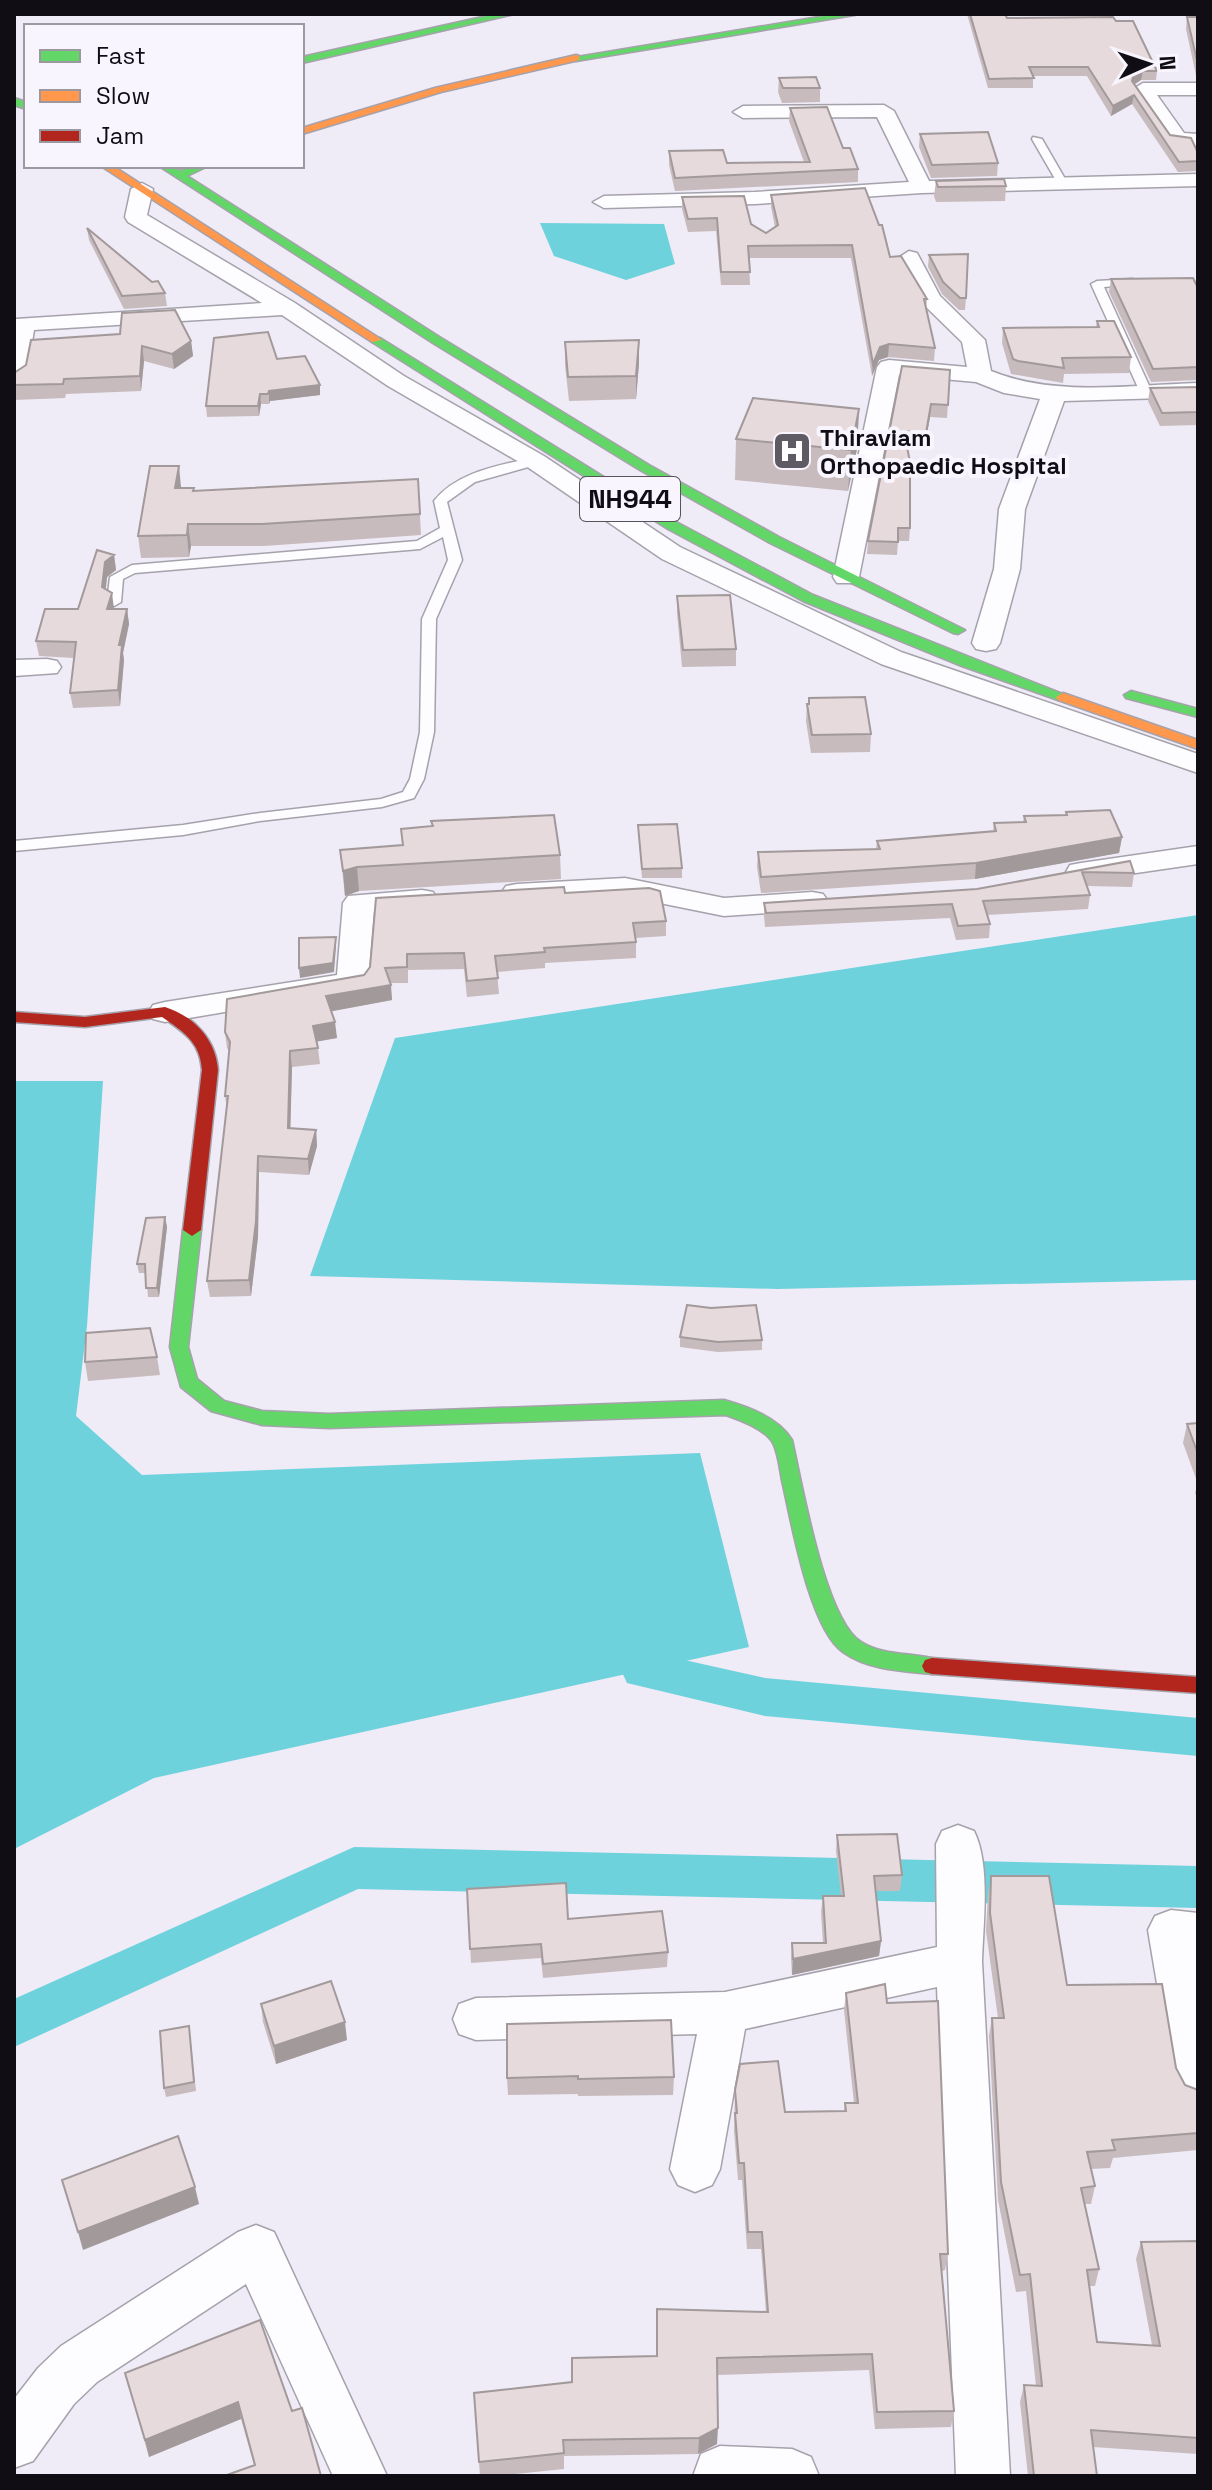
<svg xmlns="http://www.w3.org/2000/svg" width="1212" height="2490" viewBox="0 0 1212 2490" font-family="'Space Grotesk',sans-serif">
<style>
.water{fill:#6dd2dc}
.lines{fill:none;stroke-linecap:round;stroke-linejoin:round}
.canal{fill:#6dd2dc;fill-rule:evenodd}
.lane-casing{stroke:#a5a2ac;stroke-width:3}
.street-casing{stroke:#a5a2ac;stroke-width:3}
.fast-casing{stroke:#a5a2ac;stroke-width:3}
.slow-casing{stroke:#a5a2ac;stroke-width:3}
.jam-casing{stroke:#a5a2ac;stroke-width:3}
.lane{fill:#fdfcfe;fill-rule:evenodd}
.street{fill:#fdfcfe;fill-rule:evenodd}
.fast{fill:#63d668;fill-rule:evenodd}
.slow{fill:#ff974d;fill-rule:evenodd}
.jam{fill:#b3261e;fill-rule:evenodd}
.wall{fill:#c7bbbd}
.shaded-wall{fill:#a2999a}
.building{fill:#e7dadc;stroke:#a2999a;stroke-width:2}
.labels{text-anchor:middle;dominant-baseline:central;stroke-width:8;stroke-linejoin:round;paint-order:stroke}
.far-poi-label{font-size:24px;font-weight:bold;fill:#100d15;stroke:#f8f5fe;text-anchor:start}
.shield{fill:#f8f5fe;stroke:#56535b;stroke-width:2}
.shield-label{font-size:26px;font-weight:bold;fill:#100d15}
</style>
<rect width="100%" height="100%" fill="#efebf7"/>
<!-- water -->
<path class="water" d="M540 223 664 224 675 264 626 280 554 256Z
M1198 915V1280L777 1289 310 1276 395 1038Z
M14 1081H103L87 1326 76 1416 142 1475 700 1453 749 1647 154 1778 14 1849Z"/>
<g class="lines">
<!-- canal -->
<path class="canal" d="M644 1651 765 1678 1198 1718V1756L765 1716 627 1683 621 1670 627 1657Z
M354 1847 1198 1866V1908L358 1889 14 2047V1999Z"/>
<defs>
<path id="lane" d="M1033 137 1042 139 1068 184 1067 186 1058 184 1032 139Z
M1132 279 1136 280V284L1104 287 1152 392 1146 396 1140 392 1091 284 1097 281Z
M535 457 539 458V464L475 482 447 502 462 560 436 619 434 732 424 779 414 798 382 807 260 821 183 835 14 851V841L183 825 260 813 381 799 403 792 410 779 420 732 422 619 448 560 443 537 420 549 135 573 123 579 121 602 114 606 107 602 110 577 132 565 417 541 440 528 434 501C458 471 499 466 535 457Z"/>
<path id="street" d="M1143 83H1198V95H1157L1184 133 1198 134V146L1171 143 1133 89Z
M884 105 894 111 929 181 1198 174V186L922 193 755 204 604 208 593 202 604 196 755 192 909 182 877 117 743 118 733 112 743 106Z
M142 183 153 189 147 215 295 303 404 376 544 456 680 547 901 652 1198 754V773L881 664 662 559 526 466 388 386 282 315 34 330 26 378 22 383 14 385 16 319 262 303 128 222 125 217 131 189Z
M909 251 917 253 940 296 985 340 991 371C1055 397 1130 385 1198 383V397L1064 401 1025 509 1020 569 1000 643 996 649 986 651 976 649 972 643 994 569 999 509 1040 399 1004 393 976 382 899 375 859 577 855 583H837L833 577 877 367 881 362 889 360 967 367 962 342 923 304 898 258Z
M47 659 57 661 61 667 57 673 14 676V660Z
M1198 846V864L1081 881 1070 879 1066 872 1070 865 1081 863Z
M625 878 724 898 812 892 823 894 828 901 823 908 812 910 724 916 625 896 517 902 506 900 501 893 506 886 517 884Z
M422 890 433 892 438 899 433 906 374 911 368 982 363 989 165 1022 153 1019 149 1012 153 1005 165 1002 337 975 343 903 348 896Z
M958 1825 974 1831C991 1865 983 1924 982 1962L1010 2476H956L937 1987 745 2029 720 2169 712 2185 695 2192 678 2185 670 2169 697 2034 476 2040 459 2034 453 2019 459 2004 476 1998 725 1992 937 1947 936 1844 942 1831Z
M1171 1910 1198 1913V2107L1181 2100 1174 2085 1148 1930 1155 1916Z
M256 2225 274 2232 387 2476H333L246 2284 97 2382 74 2404 33 2461 14 2468V2399L38 2368 61 2346 238 2232Z
M720 2446 792 2449 811 2457 819 2476H693L701 2454Z"/>
<path id="fast" d="M496 14H514L302 63V57Z
M837 14H860L576 61 571 58Z
M14 98 26 102V109L14 105Z
M159 166H171L180 171 194 166H208L187 176 441 338 649 465 779 537 965 630 958 634 953 633 770 543 640 470 433 343Z
M372 338H380L678 523 813 595 1070 697 1068 700H1058L962 666 803 601 668 529 372 342Z
M1131 691 1198 709V717L1126 698 1124 695Z
M192 1224 201 1230 188 1347 197 1379 224 1401 262 1411 329 1414 724 1400C748 1407 778 1417 792 1440 802 1484 825 1620 861 1642 885 1657 914 1652 939 1660L942 1666 939 1672 932 1674C902 1671 868 1670 843 1652 810 1629 792 1525 783 1485 780 1473 779 1454 773 1443 765 1429 740 1420 726 1415L329 1428 262 1425 211 1411 181 1387 170 1347 183 1230Z"/>
<path id="slow" d="M576 55 579 56V60L441 92 302 134V128L435 88Z
M101 166H113L382 340 372 342Z
M1063 693 1198 740V749L1058 700 1056 697Z"/>
<path id="jam" d="M165 1007C194 1016 216 1040 218 1070L201 1230 192 1236 183 1230 202 1070C200 1042 184 1032 162 1017L85 1027 14 1022V1012L85 1017Z
M932 1658 1198 1677V1693L932 1674 925 1672 922 1666 925 1660Z"/>
</defs>
<!-- lane casing -->
<use href="#lane" class="lane-casing"/>
<!-- street casing -->
<use href="#street" class="street-casing"/>
<!-- fast casing -->
<use href="#fast" class="fast-casing"/>
<!-- slow casing -->
<use href="#slow" class="slow-casing"/>
<!-- jam casing -->
<use href="#jam" class="jam-casing"/>
<!-- lane -->
<use href="#lane" class="lane"/>
<!-- street -->
<use href="#street" class="street"/>
<!-- fast -->
<use href="#fast" class="fast"/>
<!-- slow -->
<use href="#slow" class="slow"/>
<!-- jam -->
<use href="#jam" class="jam"/>
</g>
<!-- wall -->
<path class="wall" d="M967 14H1005L1007 18 1116 21 1157 71 1156 80H1141L1134 85 1170 135 1198 153V171L1178 172 1132 104 1111 116 1087 76H1033V88H988Z
M1187 17H1198V81L1197 80 1186 29Z
M779 78 820 88V102L782 103 778 92Z
M790 108 843 148 858 169V182L675 191 669 165V151L727 163 804 162 789 121Z
M920 134 998 163 997 176 931 178 919 147Z
M936 181 1006 186 1005 201 936 202 934 196Z
M771 195 890 257 927 299 926 310 935 348 934 361 888 357 879 360 872 376 851 258H749L750 285H721L716 231 688 232 682 209V197L751 224 766 233 775 227 771 207Z
M87 228 165 293 167 306 124 309 89 240Z
M929 255 966 298 965 310H959L942 294 928 267Z
M1111 279 1198 288V380L1151 382 1109 292Z
M1097 321 1131 357 1129 373 1064 374 1063 383 1011 374 1002 343 1003 328 1096 327Z
M31 340 191 341 193 356 174 369 144 361 141 391 66 394 65 398 14 400V373L26 365Z
M565 342 639 363 636 399 569 401 565 365Z
M277 359 320 395 270 401 269 404H261L259 416 207 417 206 406Z
M902 366 950 370 947 418 930 417 925 445 906 444 910 528 909 541H898L897 555 867 554 868 541Z
M1198 387V425L1160 426 1148 401 1150 388Z
M859 409 857 449 848 491 735 480 736 439Z
M418 479 421 535 264 546H191L189 557 141 558 138 536 181 488 194 491Z
M114 555 116 570 107 577 106 589 114 609H127L129 624 123 653 124 660 120 706 73 708 70 693 74 658 39 656 36 641 78 609Z
M677 596 736 649V666L682 667 677 613Z
M809 698 871 734 870 752 811 753 806 721 807 704H809Z
M1066 812 1122 837 1119 853 975 879 761 893 757 867 758 852 876 849 877 841 993 831 994 823 1023 822 1024 816 1065 815Z
M431 821 560 855 561 879 359 891 345 896 340 850 402 845 401 829 432 827Z
M638 825 682 868V878H642Z
M1130 861 1134 873 1132 887 1087 886 1090 895 1088 909 987 915 990 924 989 938 956 940 950 918 765 927 764 916V903L977 889Z
M565 893 666 921V936L636 938V958L545 963V968L497 972 499 994 467 997 464 969 408 970V983H390L392 1000 331 1011 337 1038 317 1041 320 1064 292 1067 290 1128 316 1130 317 1146 309 1175 259 1172 258 1237 251 1296 210 1297 207 1281 227 1109 225 1096 229 1051 227 1048 225 1032 364 975 370 967Z
M165 1217 167 1227 159 1297H148L146 1273H139L137 1264Z
M680 1337 762 1340V1350L718 1352 680 1347Z
M157 1357 160 1375 88 1381 85 1362Z
M1198 1423V1500L1195 1493 1198 1484 1183 1443 1187 1424Z
M837 1835 902 1875 900 1891H876L881 1941 879 1956 792 1975 791 1958 792 1943H823L821 1912 823 1896H841L836 1851Z
M991 1876 1067 1985 1176 2068 1185 2085 1198 2090V2150L1113 2158 1110 2168 1091 2169 1095 2186 1091 2204H1085L1099 2269 1095 2286H1089L1097 2342 1152 2345 1136 2259 1141 2242 1198 2241V2454L1093 2447 1097 2476H1028L1020 2402 1024 2385 1036 2386 1026 2291 1016 2292 998 2200 989 2036 992 2018H998L986 1931 988 1894Z
M467 1889 568 1919 668 1952 667 1967 543 1978 541 1958 471 1963Z
M846 1993 887 2003 948 2254 945 2270 942 2271 954 2411 951 2427 875 2429 869 2370 717 2375V2444L698 2454 564 2456V2469L497 2476H480L474 2393 572 2382 657 2356 766 2312 761 2249H747L742 2180H738L734 2131 735 2090 785 2112 844 2111 845 2103H854L844 2010Z
M261 2004 347 2040 276 2064 263 2022Z
M671 2020 674 2077 673 2095 578 2096V2094L508 2095 507 2078Z
M190 2035 196 2091 166 2097 164 2088Z
M125 2373 292 2411 254 2465 241 2419 149 2457Z"/>
<!-- shaded-wall -->
<path class="shaded-wall" d="M1143 71 1141 80 1131 86 1133 77Z
M1134 95 1132 104 1111 116 1113 106Z
M639 340V363L636 399V376Z
M191 341 193 356 174 369 172 354Z
M889 344 888 357 879 360 872 376 873 364 880 347Z
M142 346 144 361 141 391 140 376Z
M320 385V395L270 401 269 404V391Z
M260 394 261 404 259 416 258 406Z
M931 404 930 417 925 445 926 433Z
M859 409 857 449 848 491 851 450Z
M179 466 181 487 178 509 175 488Z
M188 524 191 546 189 557 187 535Z
M114 555 116 570 107 577 104 602 102 587 105 562Z
M112 593 114 609H107Z
M127 609 129 624 123 653 124 660 120 706 118 690 119 645Z
M1122 837 1119 853 975 879 976 863Z
M357 867 359 891 345 896 343 871Z
M336 937V946L334 972 300 978 299 968Z
M391 985 392 1000 328 1012 326 996Z
M335 1022 337 1038 315 1042 313 1026Z
M290 1051 292 1067 290 1144 288 1128Z
M316 1130 317 1146 309 1175 308 1159Z
M258 1156 259 1172 258 1237 251 1296 249 1280Z
M165 1217 167 1227 159 1297 157 1288Z
M881 1941 879 1956 792 1975 793 1959Z
M345 2022 347 2040 276 2064 274 2046Z
M195 2187 199 2204 83 2250 78 2232Z
M238 2402 241 2419 149 2457 145 2440Z
M718 2428 717 2444 698 2454 699 2438Z"/>
<!-- building -->
<path class="building" d="M970 14H1005L1007 18 1113 17 1116 21H1133L1157 71H1143L1133 77 1132 81 1170 135 1191 138 1198 153V161L1179 162 1134 95 1113 106 1088 67H1029L1034 78 989 79Z
M1187 17H1198V65Z
M816 77 820 88H783L779 78Z
M827 107 843 148H850L858 169 675 178 669 151 723 150 727 163 810 162 790 108Z
M988 132 998 163 932 165 920 134Z
M1004 179 1006 186 938 187 936 181Z
M865 188 879 225H882L890 257 901 256 927 299H924L935 348 889 344 880 347 873 364 852 245 748 246 750 272H721L717 218 688 219 682 197 744 196 751 224 766 233 778 225 771 195Z
M87 228 152 282 158 281 165 293 122 296Z
M968 254 966 298H960L943 282 929 255Z
M1193 278 1198 288V367L1153 369 1111 279Z
M175 310 191 341 172 354 142 346 140 376 64 379 63 384 14 385V373L26 365 31 340 120 334 122 313Z
M1097 321H1114L1131 357 1062 358 1064 368 1018 361 1013 359 1003 328 1099 327Z
M268 332 277 359 305 356 320 385 269 391 268 394H260L258 406H206L214 338Z
M639 340 636 376 568 377 565 342Z
M902 366 950 370 948 405 931 404 926 433 904 431 910 462V528H898V542L868 541Z
M1198 387V412L1162 413 1150 388Z
M753 398 859 409 851 450 736 439Z
M150 466H179L175 488H194L193 491 418 479 420 514 262 524H188L187 535 138 536Z
M97 550 114 555 105 562 102 587 112 593 107 609H127L119 645H122L118 690 70 693 76 642 36 641 45 609H78Z
M730 595 736 649 683 650 677 596Z
M865 697 871 734 812 735 807 704H809V698Z
M1110 810 1122 837 976 863 761 877 758 852 880 849 877 841 996 831 994 823 1026 822 1024 816 1067 815 1066 812Z
M554 815 560 855 357 867 343 871 340 850 403 845 401 829 433 826 431 821Z
M677 824 682 868 642 869 638 825Z
M1130 861 1134 873 1082 872 1090 895 983 901 990 924 958 926 952 904 766 913 764 903 977 889Z
M564 887 565 893 649 888 660 891 666 921 633 923 636 942 544 948 545 952 495 956 498 978 467 981 464 953 407 954V967L385 968 391 985 326 996 335 1022 313 1026 318 1048 290 1051 288 1128 316 1130 308 1159 258 1156 256 1221 249 1280 207 1281 228 1096H225L230 1042 225 1032 227 999 364 975 370 967 376 898Z
M336 937 333 963 299 968V938Z
M165 1217 157 1288H146L145 1264H137L146 1218Z
M687 1305 711 1308 756 1305 762 1340 718 1342 680 1337Z
M150 1328 157 1357 85 1362 86 1333Z
M1198 1423V1454L1187 1424Z
M897 1834 902 1875 874 1876 881 1941 793 1959 792 1943H826L823 1896H844L837 1835Z
M991 1876H1049L1067 1985 1162 1984 1176 2068 1185 2085 1198 2090V2133L1112 2140 1115 2150 1087 2152 1095 2186 1081 2188 1099 2269 1087 2270 1097 2342 1160 2346 1141 2242 1198 2241V2438L1091 2430 1097 2476H1034L1024 2385 1042 2386 1030 2274 1020 2275 1001 2182 992 2018H1004L990 1913Z
M566 1883 568 1919 662 1911 668 1952 543 1964 541 1944 470 1949 467 1889Z
M331 1981 345 2022 274 2046 261 2004Z
M885 1984 887 2003 938 2001 948 2254H940L954 2411 877 2412 872 2354 717 2358 718 2428 699 2438 563 2440 564 2453 479 2462 474 2393 572 2382V2358L657 2356V2309L768 2312 762 2232H748L744 2163H739L735 2113H737L735 2090 740 2064 778 2061 785 2112 846 2111 845 2103H858L846 1993Z
M671 2020 674 2077 578 2079V2076L507 2078V2024Z
M189 2026 194 2082 164 2088 160 2031Z
M178 2136 195 2187 78 2232 62 2180Z
M260 2320 292 2411 302 2408 321 2476H224L255 2465 238 2402 145 2440 125 2373Z"/>
<!-- icons -->
<defs>
<symbol id="hospital-square" viewBox="-11 -11 22 22"><rect x="-9" y="-9" width="18" height="18" rx="4" fill="#5e5b64" stroke="#f8f5fe"/><path d="M-5-5h3v3.5h4V-5h3V5h-3V1.5h-4V5h-3Z" fill="#fff"/></symbol>
</defs>
<g fill-rule="evenodd">
<use href="#hospital-square" x="770" y="429" width="44" height="44"/>
</g>
<g class="labels">
<!-- far-poi labels -->
<g class="far-poi-label">
<text x="820" y="437">Thiraviam<tspan x="820" dy="28">Orthopaedic Hospital</tspan></text>
</g>
<!-- shield labels -->
<rect class="shield" x="580" y="477" width="100" height="44" rx="6"/>
<g class="shield-label">
<text x="630" y="499">NH944</text>
</g>
</g>
<!-- border -->
<rect width="1212" height="2490" fill="none" stroke="#100d15" stroke-width="32"/>
<!-- legend -->
<rect x="24" y="24" width="280" height="144" fill="#f8f5fe" stroke="#9b98a1" stroke-width="2"/>
<rect x="40" y="50" width="40" height="12" fill="#63d668" stroke="#9b98a1" stroke-width="2"/>
<text x="96" y="64" font-size="24" fill="#100d15">Fast</text>
<rect x="40" y="90" width="40" height="12" fill="#ff974d" stroke="#9b98a1" stroke-width="2"/>
<text x="96" y="104" font-size="24" fill="#100d15">Slow</text>
<rect x="40" y="130" width="40" height="12" fill="#b3261e" stroke="#9b98a1" stroke-width="2"/>
<text x="96" y="144" font-size="24" fill="#100d15">Jam</text>
<!-- north arrow -->
<g transform="translate(1148 64) rotate(87)" stroke="#f8f5fe" stroke-width="6" paint-order="stroke">
<path d="M0-6L14 30L0 20L-14 30Z" fill="#100d15"/>
<text y="-12" font-size="22" font-weight="bold" text-anchor="middle" fill="#100d15">N</text>
</g>
</svg>
